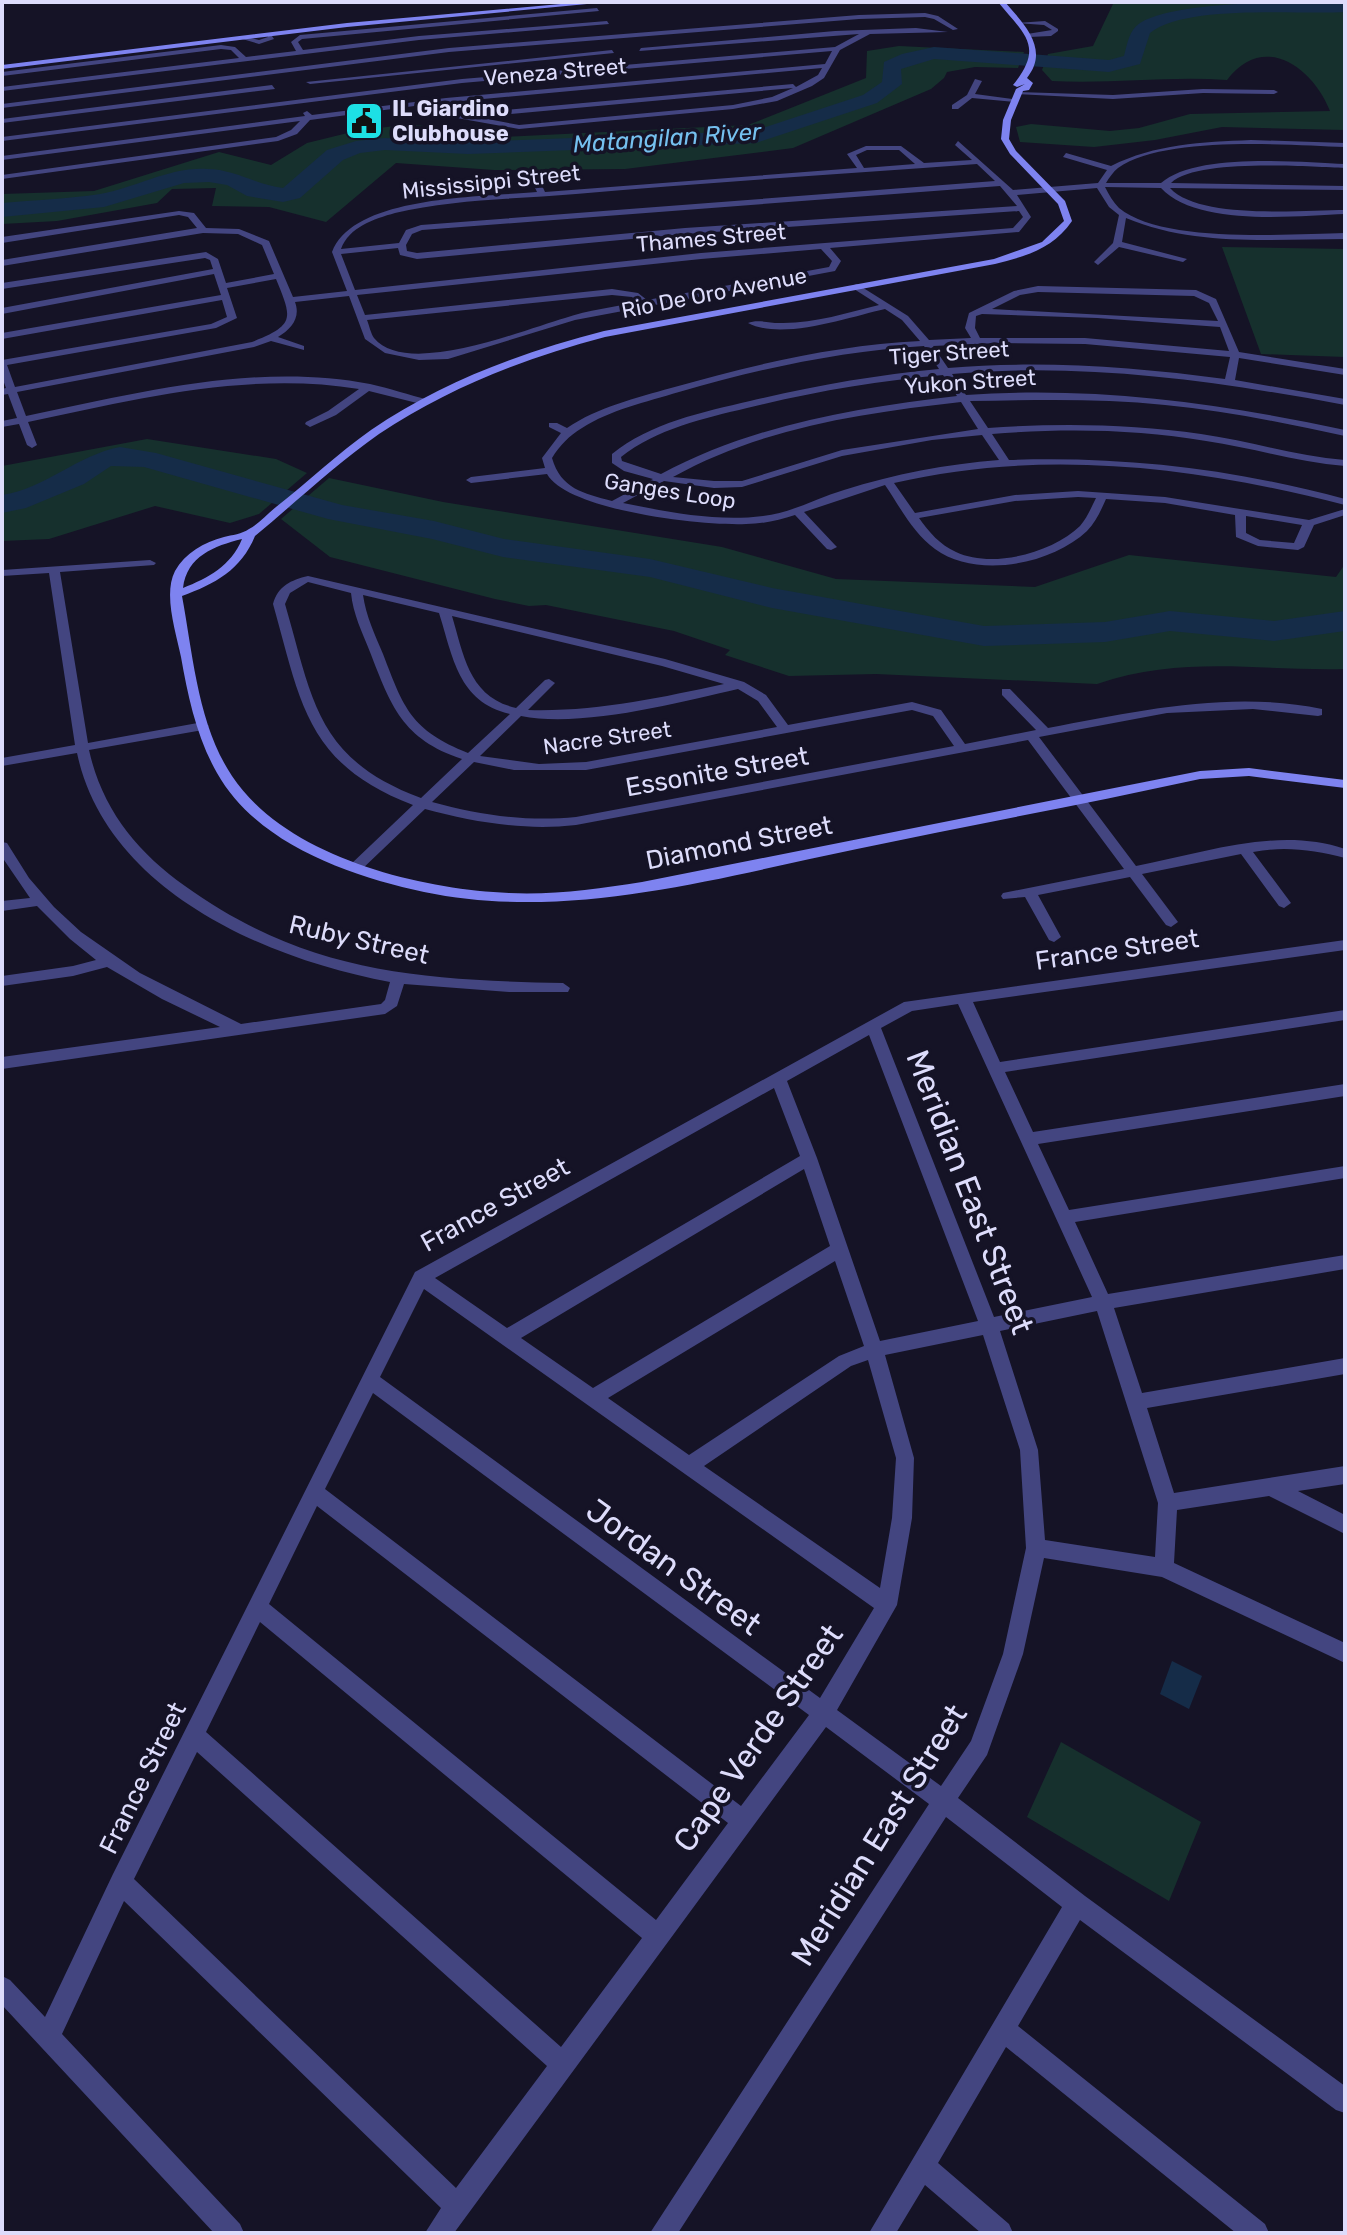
<svg xmlns="http://www.w3.org/2000/svg" width="1347" height="2235" viewBox="0 0 1347 2235" font-family="Rubik,sans-serif">
<style>
.green{fill:#16302d}
.water{fill:#152c48}
.lines{fill:none;stroke-linecap:round;stroke-linejoin:round}
.river{fill:#152c48;fill-rule:evenodd}
.street{fill:#434580;fill-rule:evenodd}
.secondary{fill:#7e83f0;fill-rule:evenodd}
.labels{text-anchor:middle;dominant-baseline:central;stroke-width:7;stroke-linejoin:round;paint-order:stroke}
.far-street-label{font-size:22px;fill:#dddcfb;stroke:#151326}
.far-poi-label{font-size:22px;font-weight:bold;fill:#dddcfb;stroke:#151326;text-anchor:start}
.far-water-label{font-size:24px;font-style:italic;fill:#75c0ef;stroke:#151326}
.street-label{font-size:26px;fill:#dddcfb;stroke:#151326}
.near-street-label{font-size:32px;fill:#dddcfb;stroke:#151326}
</style>
<rect width="100%" height="100%" fill="#151326"/>
<!-- green -->
<path class="green" d="M1123 2H1345V130L1222 127 1155 140 1094 147 1020 142 1016 127 1031 124 1110 131 1139 128 1190 114 1330 111C1312 66 1263 32 1227 80 1168 76 1111 84 1052 81L1042 70 1048 54 1093 46 1113 4Z
M899 46 1024 52 1018 68 975 67 947 72 944 78 931 89 793 148 625 169 494 170 396 163 326 222 269 207 212 206 216 188 172 189 157 203 57 221 2 224V194L94 191 219 152 271 165 307 143 356 131 410 124 503 137 748 125 866 78 867 51Z
M1222 247 1345 249V357L1261 354Z
M147 439 276 459 307 473 259 514 230 523 155 506 49 539 2 541V466Z
M329 478 443 502 722 547 836 579 1035 587 1129 555 1336 577 1345 564V669C1256 671 1184 655 1097 684L876 674 789 676 725 655 730 650 674 631 546 605 529 606 495 599 330 557 281 519Z
M1061 1742 1201 1822 1169 1901 1027 1817Z"/>
<!-- water -->
<path class="water" d="M1172 1661 1202 1676 1189 1709 1160 1694Z"/>
<g class="lines">
<!-- river -->
<path class="river" d="M1345 2V12C1296 15 1187 4 1150 33L1140 64 1109 72 934 59 901 69 902 84 877 103 756 143 468 154 385 150 360 153 343 160 300 198 283 202 247 196 227 185 209 182 184 183 104 207 2 217V203C34 200 68 199 100 194 136 188 169 167 207 169 234 169 257 185 283 188L327 150 356 141 385 138 468 142 754 131 863 95 882 82 884 62 902 54 934 47 1109 60 1124 56C1127 45 1129 30 1140 23 1177 0 1297 2 1345 2Z
M120 447 156 453 342 505 434 521 504 539 650 559 772 588 984 626 1105 622 1170 611 1274 621 1345 611V631L1274 641 1170 631 1105 642 984 646 772 608 650 577 503 557 432 539 328 519 144 467 111 466 84 484 26 508 2 513V495C45 489 77 455 120 447Z"/>
<!-- street -->
<path class="street" d="M597 8 599 11 302 39 298 42 303 50 419 36 607 21 609 24 419 40 2 91V87L239 58 231 50 221 49 2 76V72L221 45 235 47 246 57 296 51 291 42 300 35Z
M925 13 938 16 958 29 953 30 934 19 925 17 859 19 449 52 2 108V104L449 48 859 15Z
M1045 21 1058 29V31L1051 36 1029 37 1027 34 1052 30 1044 25 1015 23Z
M916 28 948 32 870 34 840 50 824 78 812 86 777 101 733 109 519 129 457 118 444 102 310 120 297 134 278 141 2 179V175L276 137 291 130 300 121 2 160V156L305 116 303 113 307 111 312 115 446 98 825 64 832 51 462 83 2 141V137L462 79 835 47 859 34 639 51 641 48 835 31ZM822 68 818 75 796 87 793 84 473 113 470 116 462 114 451 102ZM793 88 772 97 733 105 519 125 477 117Z
M270 33 274 39 259 44 239 38 242 36 259 40 268 37 267 35Z
M612 50 614 53 310 84 306 82Z
M975 79 982 81 975 94 1019 100 1015 102 972 98 958 109H952V105L967 95Z
M272 85 275 89 2 123V119Z
M1203 89 1274 90 1278 92 1274 94 1203 93 1113 99 1014 94 1018 92 1113 95Z
M1251 140 1345 143V147C1288 145 1165 135 1118 168 1113 172 1109 178 1106 183H1161C1196 152 1299 162 1345 164V168C1307 167 1198 158 1171 183L1345 186V190L1170 188C1199 220 1303 210 1345 210V214C1295 216 1197 227 1161 188L1105 187C1109 195 1113 202 1119 208 1162 244 1290 234 1345 233V239C1273 239 1195 247 1126 218L1122 242 1187 259 1183 262 1119 247 1098 265 1094 262 1113 243 1119 215 1109 207 1097 188 1017 195 1031 217 1019 232 830 248 841 261 835 271 575 320 448 359 419 360 385 353 365 339 349 296 295 302C301 318 291 329 278 337L304 346V350L271 341 254 347 17 392 26 416C138 393 256 362 370 384 389 388 409 395 429 400L430 402 425 405 369 391 336 415 310 427 305 424 306 422 328 411 359 389C248 371 137 399 28 422L37 445 32 448 27 445 19 424 2 427V421L17 418 8 394 2 395V389L6 388 2 377V360L211 324 227 317 222 300 2 339V333L221 295 214 274 2 314V308L213 269 210 260 205 258 2 289V283L206 252 218 259 226 283 274 274 262 245 238 234 203 233 2 266V260L197 228 188 217 179 215 2 243V237L179 211 194 213 206 228 239 229 269 241 293 297 347 291 332 252C353 195 483 197 537 192L529 175 533 173 537 175 545 192 857 168 847 154 866 146H901L924 163 972 160 955 145 958 141 1013 190 1098 183 1107 170 1063 157 1066 153 1111 166C1155 144 1202 142 1251 140ZM867 150H899L915 164 864 168 856 155ZM977 164 995 181 421 225 406 230 399 243 341 249C349 227 374 219 395 213 453 199 517 199 576 194 710 182 843 174 977 164ZM1000 186 1017 206 685 228 417 253 407 251 406 245 412 234 422 230ZM1019 211 1023 217 1013 228 701 253 355 290 341 254 398 248 400 255 417 259 685 234ZM821 249 832 261 829 267 647 300 638 293 612 289 365 315 357 295 701 259ZM276 279C292 318 296 325 252 342L15 387 7 365 216 328 237 318 227 288ZM612 295 632 297 638 302C614 307 588 310 565 318 523 330 407 378 374 338 371 334 369 325 367 320Z
M857 284 908 316 929 340 971 338 965 328 969 313 1014 291 1038 286 1196 290 1216 299 1239 352 1345 369V375L1239 358 1235 380 1345 399V405C1216 381 1083 362 952 374L966 395C1094 386 1220 403 1345 430V436C1285 423 1226 411 1165 405 1100 398 1035 400 970 401L988 428C1059 423 1131 424 1201 434 1250 441 1296 456 1345 460V466C1298 462 1253 448 1206 441 1136 429 1063 428 992 434L1009 460C1124 456 1234 469 1345 499V505C1198 467 1044 448 894 483L915 513 1015 495 1078 491 1165 497 1309 520 1345 509V515L1314 525 1304 547 1298 550 1258 546 1236 537 1235 515 1165 503 1106 499C1101 510 1096 522 1087 531 1051 565 976 579 935 549 913 533 900 507 885 485L804 512 835 545 837 547 831 550 827 549 795 515C779 520 763 524 746 524 704 526 568 511 547 474L471 483 466 480 471 477 545 468 542 458 561 433 549 427V423H557L567 428C598 407 636 398 671 388 752 365 836 345 920 341L902 320 885 309C849 317 782 341 748 323 757 319 769 323 779 323 813 324 846 313 879 305L854 289V285ZM1038 292 1194 296 1209 303 1218 321 992 309 1020 295ZM982 314 1097 318 1220 327 1229 351 1085 338H980L975 328 976 316ZM997 343 1085 344 1230 357 1225 379C1134 367 1040 360 948 368L933 346ZM924 346 939 369C875 375 813 386 750 401 703 412 650 423 612 454V463L624 471 653 479 612 501C583 493 561 489 552 458 560 445 569 436 582 428 610 410 646 402 679 392 758 369 841 351 924 346ZM943 375 957 396C855 408 752 425 661 474L622 461 621 457C656 429 705 418 747 408 812 392 876 381 943 375ZM961 402 978 429 842 450 742 481H714L673 477C761 428 862 413 961 402ZM982 435 999 460C947 464 894 474 844 490 817 498 791 513 763 516 717 522 668 512 623 503L664 481 714 488 742 487 842 456 932 440ZM1078 497 1096 498C1091 508 1087 518 1080 526 1052 553 992 569 956 552 940 545 929 532 919 518L1015 501ZM1246 516 1302 525 1294 543 1260 540 1246 533Z
M150 560 156 563 154 565 60 572 88 743 203 722 209 726 203 730 89 750C102 809 137 852 185 886 306 973 419 980 563 983L570 988 568 992H509L404 984 397 1006 385 1014 2 1069V1057L220 1027 162 999 107 967 73 976 2 986V976L73 966 96 960 70 939 37 906 2 911V901L30 898 2 857V842L7 843 29 878 54 907 81 932 140 973 241 1024 381 1004 385 1000 390 982C265 959 106 890 77 753L2 766V758L75 745 49 573 2 576V570Z
M308 576 665 659 744 682 766 695 788 725 912 702 941 710 965 744 1036 730 1002 695V689H1010L1048 728C1138 711 1231 690 1322 709V715L1318 716 1253 709 1167 713 1039 737 1136 866C1204 853 1278 826 1345 849V858C1314 850 1285 846 1253 852L1291 903 1284 908 1279 906 1241 854 1142 874 1178 922 1171 927 1166 925 1130 877 1038 895 1061 937 1054 942 1049 940 1025 897 1003 899 1001 896 1003 893 1124 869 1028 740 576 825C524 831 474 822 425 809L360 871H350L348 868 350 865 413 805C306 764 301 703 273 604 278 586 291 580 308 576ZM308 582 351 593C353 614 362 632 370 652 391 706 402 739 462 759L421 798C316 759 313 700 285 604L290 593ZM363 595 439 613C453 657 458 702 510 714L468 753C411 730 404 709 383 654 375 635 366 616 363 595ZM452 616 662 666 724 684C659 698 595 712 528 710L555 683 549 679 545 680 516 708C469 697 464 656 452 616ZM738 689 758 701 777 727 586 762 539 764 480 756 521 716C582 728 677 703 738 689ZM912 710 933 716 954 746 576 817C527 822 479 815 432 802L474 762 514 770H586Z
M1345 940V950L973 1002 1000 1062 1345 1010V1020L1005 1072 1033 1132 1345 1084V1096L1038 1144 1069 1210 1345 1166V1178L1075 1222 1108 1294 1345 1255V1269L1114 1308 1142 1393 1345 1358V1374L1147 1408 1174 1493 1345 1466V1484L1298 1491 1345 1515V1534L1269 1496 1177 1510 1174 1563 1345 1643V1663L1162 1577 1044 1558 1023 1654 987 1755 958 1798 1085 1896 1345 2086V2113L1336 2110 1080 1920 1018 2026 1265 2224 1269 2233H1236L1006 2047 938 2163 1009 2224 1013 2233H981L925 2185 896 2233H869L1062 1907 946 1817 678 2233H650L929 1804 826 1727 454 2233H425L441 2208 124 1901 62 2034 240 2224 244 2233H214L2 2005V1976L10 1980 45 2017 113 1874 415 1272 904 1002ZM958 1004 1092 1297 994 1317 881 1028 912 1011ZM869 1035 978 1321 880 1341 817 1158 787 1081ZM774 1088 800 1156 507 1328 435 1278ZM804 1169 830 1246 593 1388 521 1338ZM835 1261 864 1346 839 1356 689 1455 608 1398ZM424 1289 874 1608 820 1698 380 1377ZM1097 1311 1158 1503 1155 1557 1045 1540 1038 1450 1000 1331ZM983 1335 1020 1450 1026 1548 1003 1654 971 1741 941 1786 837 1710 897 1605 912 1518 914 1458 885 1355ZM868 1360 896 1458 892 1518 880 1588 704 1466 851 1366ZM373 1393 809 1715 741 1806 325 1489ZM317 1506 728 1823 656 1920 269 1604ZM260 1622 642 1938 561 2047 206 1732ZM197 1752 547 2066 456 2188 134 1879Z"/>
<!-- secondary -->
<path class="secondary" d="M583 2H608L347 27 2 69V65L347 23Z
M998 2H1005C1024 24 1050 49 1027 78L1033 83 1029 90 1023 91 1011 120 1009 139 1016 151 1065 201 1072 221C1053 249 1026 256 995 264L605 337C525 358 448 388 379 434 336 464 296 502 255 536 241 570 215 584 182 596 193 655 198 725 232 776 286 857 418 889 509 893 554 895 598 889 642 882L1200 771 1249 768 1345 780V788L1249 776 1200 779C1086 804 971 825 857 849 716 878 568 922 424 892 349 876 257 844 217 773 197 738 188 697 181 657 176 632 163 594 175 571 185 553 204 542 224 537 232 535 242 534 249 529 259 524 267 514 276 507 308 482 338 453 371 430 441 382 523 352 604 331L994 259 1042 242 1064 221 1058 204 1010 154 1001 139 1003 120 1016 89 1025 84 1017 87 1013 85C1045 46 1024 34 998 2ZM242 539C231 566 208 578 183 588 187 556 214 546 242 539Z"/>
</g>
<!-- icons -->
<defs>
<symbol id="civic-square" viewBox="-11 -11 22 22"><rect x="-9" y="-9" width="18" height="18" rx="4" fill="#1de0e5" stroke="#151326"/><path d="M-.6-6.5H3V-4.5H.6V-3L4-1V1h2V6H-6V1h2V-1L-.6-3ZM-1.2 2.5V6h2.4V2.5Z" fill="#111"/></symbol>
</defs>
<g fill-rule="evenodd">
<use href="#civic-square" x="342" y="99" width="44" height="44"/>
</g>
<g class="labels">
<!-- far-street labels -->
<g class="far-street-label">
<text transform="translate(555 72) rotate(-5)">Veneza Street</text>
<text transform="translate(491 182) rotate(-6)">Mississippi Street</text>
<text transform="translate(711 238) rotate(-5)">Thames Street</text>
<text transform="translate(714 293) rotate(-11)">Rio De Oro Avenue</text>
<text transform="translate(949 353) rotate(-4)">Tiger Street</text>
<text transform="translate(970 382) rotate(-4)">Yukon Street</text>
<text transform="translate(670 491) rotate(9)">Ganges Loop</text>
<text transform="translate(607 738) rotate(-8)">Nacre Street</text>
</g>
<!-- far-poi labels -->
<g class="far-poi-label">
<text x="392" y="108">IL Giardino<tspan x="392" dy="25">Clubhouse</tspan></text>
</g>
<!-- far-water labels -->
<g class="far-water-label">
<text transform="translate(667 138) rotate(-4)">Matangilan River</text>
</g>
<!-- street labels -->
<g class="street-label">
<text transform="translate(717 772) rotate(-10)">Essonite Street</text>
<text transform="translate(739 843) rotate(-11)">Diamond Street</text>
<text transform="translate(359 940) rotate(13)">Ruby Street</text>
<text transform="translate(1117 950) rotate(-8)">France Street</text>
<text transform="translate(495 1205) rotate(-29)">France Street</text>
<text transform="translate(143 1778) rotate(-64)">France Street</text>
</g>
<!-- near-street labels -->
<g class="near-street-label">
<text transform="translate(970 1192) rotate(69)">Meridian East Street</text>
<text transform="translate(674 1567) rotate(36)">Jordan Street</text>
<text transform="translate(758 1738) rotate(-55)">Cape Verde Street</text>
<text transform="translate(879 1835) rotate(-58)">Meridian East Street</text>
</g>
</g>
<!-- border -->
<rect width="1347" height="2235" fill="none" stroke="#dddcfb" stroke-width="8"/>
</svg>
